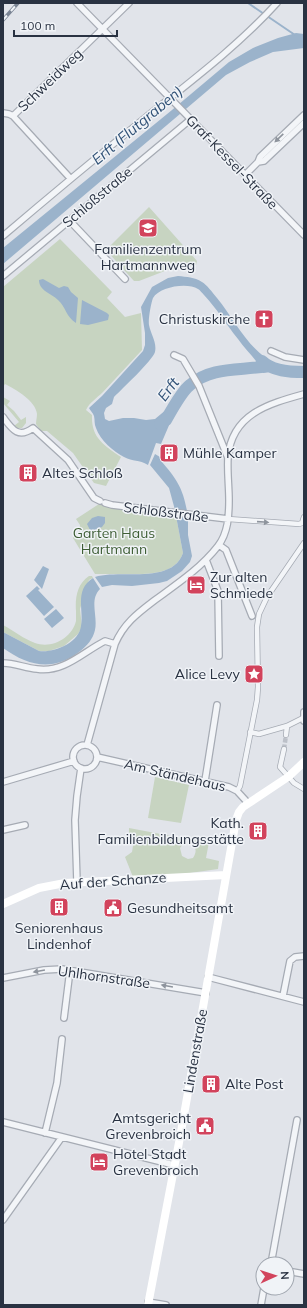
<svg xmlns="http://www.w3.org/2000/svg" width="307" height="1308" viewBox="0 0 307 1308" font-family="Mulish,sans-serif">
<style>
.green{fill:#c7d4c1}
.water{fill:#9bb3cb}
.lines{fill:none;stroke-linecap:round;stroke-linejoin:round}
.stream{stroke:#9bb3cb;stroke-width:2}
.river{stroke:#9bb3cb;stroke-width:12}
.pedestrian-tunnel{stroke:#bcc0c8;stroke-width:4.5;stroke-dasharray:4.5 2;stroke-linecap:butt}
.pedestrian-casing{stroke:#a6abb4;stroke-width:6}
.minor-casing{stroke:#a6abb4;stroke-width:8}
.pedestrian{stroke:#f3f5f8;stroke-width:4.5}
.minor{stroke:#f3f5f8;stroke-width:5.5}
.secondary{stroke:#fff;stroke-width:8}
.rail-casing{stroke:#7a8494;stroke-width:3.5}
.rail{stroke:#f0f3f7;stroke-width:2;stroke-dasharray:6;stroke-linecap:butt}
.oneway{fill:#8e949d}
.labels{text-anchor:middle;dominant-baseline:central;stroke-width:3;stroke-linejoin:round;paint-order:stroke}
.street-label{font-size:14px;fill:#293242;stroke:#f0f3f7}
.poi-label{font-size:14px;fill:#293242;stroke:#f0f3f7;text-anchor:start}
.park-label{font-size:14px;fill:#3e5e35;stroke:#f0f3f7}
.water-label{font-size:15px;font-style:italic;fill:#315277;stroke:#f0f3f7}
</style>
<rect width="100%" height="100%" fill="#e1e4ea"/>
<!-- green -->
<path class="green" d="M149 207 197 261 196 265 170 269 139 281H134L106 250Z
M60 239 112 292 107 298 125 317 141 313 142 350C129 364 116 378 103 392 97 398 89 403 86 410L92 415C91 438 104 445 121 457L106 486 94 483 73 453 47 431H41L36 424C36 421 37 417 37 414 36 401 15 389 5 384L3 387V287Z
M3 397 10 401 7 405 14 411 21 420 26 417V423L22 428H17L14 426 19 422 3 403Z
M99 504 140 513 176 516 183 553C175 576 146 574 126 574 115 574 105 574 95 574L73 538V536L79 532 80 525 76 519Z
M89 576H92L93 578 89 580 80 609 82 627 78 634 64 646 49 651H39L3 632V625C14 631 24 639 35 643 52 649 72 638 76 621 76 618 76 614 76 611 75 598 77 584 89 576Z
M155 777 189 785 181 823 148 818Z
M129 828 187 839 180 848 182 856 188 859 193 858C198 850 195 847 191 840L209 842 206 858 219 861 218 869 176 875 133 877 125 857 132 852 134 840 129 833Z"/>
<!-- water -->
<path class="water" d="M296 33 304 34V48L273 52 250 62 226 75 3 264V248L172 110 229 62 253 48 278 38Z
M178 276C187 277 194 277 202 282 207 285 212 292 217 298 235 320 249 352 277 364L276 371 263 373C257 359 246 351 238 339 226 324 217 309 204 295 202 293 200 290 198 289 187 282 159 287 153 298 151 303 148 320 149 325 151 335 157 342 155 352 152 361 122 389 114 397L112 404 106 408 104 413 105 419 109 421 123 418H134L146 420 155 419 167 409 171 411 173 416 161 444 156 443 148 465C139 459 133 462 124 457 114 452 100 440 96 428 94 424 95 420 94 416 93 413 90 410 89 408L102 396 143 351 145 345V333L141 307 152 287 168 278Z
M43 279 59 288 64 286 68 287 71 292 78 298 76 323C66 317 66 307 58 300 51 293 39 291 39 280Z
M82 300 107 313 109 315 108 320 88 325 80 324Z
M155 454 160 457 161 461C176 478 183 488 187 511L175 510 169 488 150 465Z
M98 516 105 517V523L102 527 93 531 90 530 87 524 92 518Z
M176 516 188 517V535L192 556 190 562 182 571 167 581 159 583 132 586 112 585 102 587 95 577C120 569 172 585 183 553Z
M43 566 49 569 42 589 34 580Z
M93 578 100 589C89 600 98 616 95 630 93 639 87 646 79 652 53 672 28 666 3 648V632L39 651C54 653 79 643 81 626 84 610 74 590 93 578Z
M37 586 40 589 38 590 54 607 44 616 26 596Z
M56 609 64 618 52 628 44 619Z"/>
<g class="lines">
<!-- stream -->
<path class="stream" d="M248 3 295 35"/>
<!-- river -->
<path class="river" d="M262 361C272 371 290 372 304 372
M160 424 166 420C171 411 183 390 190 385 212 366 241 371 267 366"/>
<!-- pedestrian-tunnel -->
<path class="pedestrian-tunnel" d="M284 749 286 735"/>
<defs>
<path id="pedestrian" d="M228 519 299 524 302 523 304 517
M251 677H258
M250 732 259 734 287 726 303 718
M286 735 287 726
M284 749 280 767 294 783 304 789
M237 791 240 786 257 700 258 687 257 627 259 614 267 597 304 543"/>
<path id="minor" d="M77 3 304 235
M3 113 9 114 13 116 129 3
M13 116 70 178
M258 162 264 161 304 123
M245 175 258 162 260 157 304 115
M69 220 125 279
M3 236C50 196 97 157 145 118 190 82 238 46 277 3
M3 276 191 119
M271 351 285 357 304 360
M174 355 183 359 199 386 228 458
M3 417C12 429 18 439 33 428L68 460 94 498 100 501
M105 503 112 505 228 519
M219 545 226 550 252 616
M206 560 218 591 219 656
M3 663C15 663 25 668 37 669 64 673 83 652 105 641L115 644
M304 712V721
M87 745 115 644C124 623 138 613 155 600 177 584 201 568 218 546 228 533 229 516 229 500 229 486 227 471 228 457 232 414 268 404 304 394
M73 757a12 12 0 1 1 24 0a12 12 0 1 1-24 0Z
M97 757 229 787 237 791 248 803
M205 781 217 705
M3 782 74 761
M3 830 25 825
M77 882 75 820 77 796 81 768
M208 977 304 1002
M3 978 44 970 62 969 206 993
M283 996 290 961 295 957 304 956
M64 1018 70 970
M3 1122 174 1165
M45 1133 57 1083 62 1039
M3 1220 62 1137
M271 1264 297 1120
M287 1271 304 1274
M148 1302 166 1305
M261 1305 264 1288"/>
</defs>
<!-- pedestrian casing -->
<use href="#pedestrian" class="pedestrian-casing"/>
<!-- minor casing -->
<use href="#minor" class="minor-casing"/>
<!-- pedestrian -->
<use href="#pedestrian" class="pedestrian"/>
<!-- minor -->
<use href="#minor" class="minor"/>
<!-- secondary -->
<path class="secondary" d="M3 904 39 888 65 883 226 875
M148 1305 181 1132 236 820 239 812 243 807 288 777 304 762"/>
<defs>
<path id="rail" d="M3 20 18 3"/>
</defs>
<!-- rail casing -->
<use href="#rail" class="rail-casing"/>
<!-- rail -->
<use href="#rail" class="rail"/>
</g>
<!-- one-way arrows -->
<defs><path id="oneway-solid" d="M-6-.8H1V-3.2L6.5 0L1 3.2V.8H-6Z"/></defs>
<g class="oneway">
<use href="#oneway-solid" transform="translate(279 138) rotate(136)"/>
<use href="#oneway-solid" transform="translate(263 522) rotate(4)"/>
<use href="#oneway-solid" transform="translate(39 971) rotate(170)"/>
<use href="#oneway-solid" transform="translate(167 986) rotate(-170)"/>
</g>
<!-- icons -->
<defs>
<symbol id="school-square" viewBox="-11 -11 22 22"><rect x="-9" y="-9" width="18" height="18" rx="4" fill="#d2435c" stroke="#f0f3f7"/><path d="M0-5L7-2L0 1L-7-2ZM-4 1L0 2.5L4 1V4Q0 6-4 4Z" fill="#fff"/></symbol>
<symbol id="church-square" viewBox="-11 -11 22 22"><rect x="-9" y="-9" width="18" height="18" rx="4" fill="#d2435c" stroke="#f0f3f7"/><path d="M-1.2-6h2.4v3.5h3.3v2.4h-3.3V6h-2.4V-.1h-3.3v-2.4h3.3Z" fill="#fff"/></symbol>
<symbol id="building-square" viewBox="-11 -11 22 22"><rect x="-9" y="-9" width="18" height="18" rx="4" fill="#d2435c" stroke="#f0f3f7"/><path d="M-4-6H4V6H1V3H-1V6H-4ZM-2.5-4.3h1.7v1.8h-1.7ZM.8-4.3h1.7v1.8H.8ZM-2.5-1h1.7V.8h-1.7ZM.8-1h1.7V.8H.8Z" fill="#fff"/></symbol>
<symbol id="hotel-square" viewBox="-11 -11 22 22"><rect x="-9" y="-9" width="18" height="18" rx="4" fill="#d2435c" stroke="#f0f3f7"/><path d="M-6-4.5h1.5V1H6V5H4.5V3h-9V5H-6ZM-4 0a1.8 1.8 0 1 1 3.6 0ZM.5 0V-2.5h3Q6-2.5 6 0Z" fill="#fff"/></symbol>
<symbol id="sight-square" viewBox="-11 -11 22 22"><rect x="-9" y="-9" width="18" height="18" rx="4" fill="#d2435c" stroke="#f0f3f7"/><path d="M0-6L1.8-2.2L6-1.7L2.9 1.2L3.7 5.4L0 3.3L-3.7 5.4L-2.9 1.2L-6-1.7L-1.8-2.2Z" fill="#fff"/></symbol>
<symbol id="civic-square" viewBox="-11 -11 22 22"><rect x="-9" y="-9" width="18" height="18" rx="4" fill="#d2435c" stroke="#f0f3f7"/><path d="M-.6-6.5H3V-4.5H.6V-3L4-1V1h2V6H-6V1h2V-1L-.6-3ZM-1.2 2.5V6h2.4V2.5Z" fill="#fff"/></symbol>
</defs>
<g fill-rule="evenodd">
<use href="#school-square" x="137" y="217" width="22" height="22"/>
<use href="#church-square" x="253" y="308" width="22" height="22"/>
<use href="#building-square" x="158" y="442" width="22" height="22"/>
<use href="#building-square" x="17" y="462" width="22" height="22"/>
<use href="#hotel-square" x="185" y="574" width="22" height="22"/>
<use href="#sight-square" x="243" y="663" width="22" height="22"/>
<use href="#building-square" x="247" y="820" width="22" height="22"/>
<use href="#building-square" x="48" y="896" width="22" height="22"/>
<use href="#civic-square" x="102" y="897" width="22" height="22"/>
<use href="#building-square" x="200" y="1073" width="22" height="22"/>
<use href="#civic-square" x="194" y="1115" width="22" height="22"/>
<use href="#hotel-square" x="88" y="1151" width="22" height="22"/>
</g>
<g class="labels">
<!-- street labels -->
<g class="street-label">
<text transform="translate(50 80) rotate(-44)">Schweidweg</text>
<text transform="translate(232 162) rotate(46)">Graf-Kessel-Straße</text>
<text transform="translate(97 197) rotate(-40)">Schloßstraße</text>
<text transform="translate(166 512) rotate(7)">Schloßstraße</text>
<text transform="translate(175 775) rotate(13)">Am Ständehaus</text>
<text transform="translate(113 881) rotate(-4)">Auf der Schanze</text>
<text transform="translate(104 977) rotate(8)">Uhlhornstraße</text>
<text transform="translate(195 1051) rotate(-80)">Lindenstraße</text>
</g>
<!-- poi labels -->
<g class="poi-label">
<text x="148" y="249" text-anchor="middle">Familienzentrum<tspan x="148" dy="16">Hartmannweg</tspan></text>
<text x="250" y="319" text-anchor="end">Christuskirche</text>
<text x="183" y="453">Mühle Kamper</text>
<text x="42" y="473">Altes Schloß</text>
<text x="210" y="577">Zur alten<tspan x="210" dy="16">Schmiede</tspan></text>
<text x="240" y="674" text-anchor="end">Alice Levy</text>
<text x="244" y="823" text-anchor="end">Kath.<tspan x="244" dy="16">Familienbildungsstätte</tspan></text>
<text x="127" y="908">Gesundheitsamt</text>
<text x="59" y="928" text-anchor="middle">Seniorenhaus<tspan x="59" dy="16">Lindenhof</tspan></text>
<text x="225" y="1084">Alte Post</text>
<text x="191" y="1118" text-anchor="end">Amtsgericht<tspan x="191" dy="16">Grevenbroich</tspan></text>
<text x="113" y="1154">Hotel Stadt<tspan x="113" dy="16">Grevenbroich</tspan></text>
</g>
<!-- park labels -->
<g class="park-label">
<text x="114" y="533">Garten Haus<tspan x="114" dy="16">Hartmann</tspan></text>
</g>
<!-- water labels -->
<g class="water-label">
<text transform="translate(137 125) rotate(-40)">Erft (Flutgraben)</text>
<text transform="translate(168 389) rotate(-53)">Erft</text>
</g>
</g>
<!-- border -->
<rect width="307" height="1308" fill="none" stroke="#293242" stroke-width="8"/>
<!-- north arrow -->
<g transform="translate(275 1276) rotate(87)"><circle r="19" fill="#f0f3f7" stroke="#a0a6af"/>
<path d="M0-3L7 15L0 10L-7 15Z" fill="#d2435c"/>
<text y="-6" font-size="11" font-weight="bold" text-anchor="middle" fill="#293242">N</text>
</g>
<!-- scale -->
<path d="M14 30v6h103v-6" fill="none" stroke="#293242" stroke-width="2"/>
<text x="20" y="30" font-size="12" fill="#293242" stroke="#f0f3f7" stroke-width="3" paint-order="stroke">100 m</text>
</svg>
